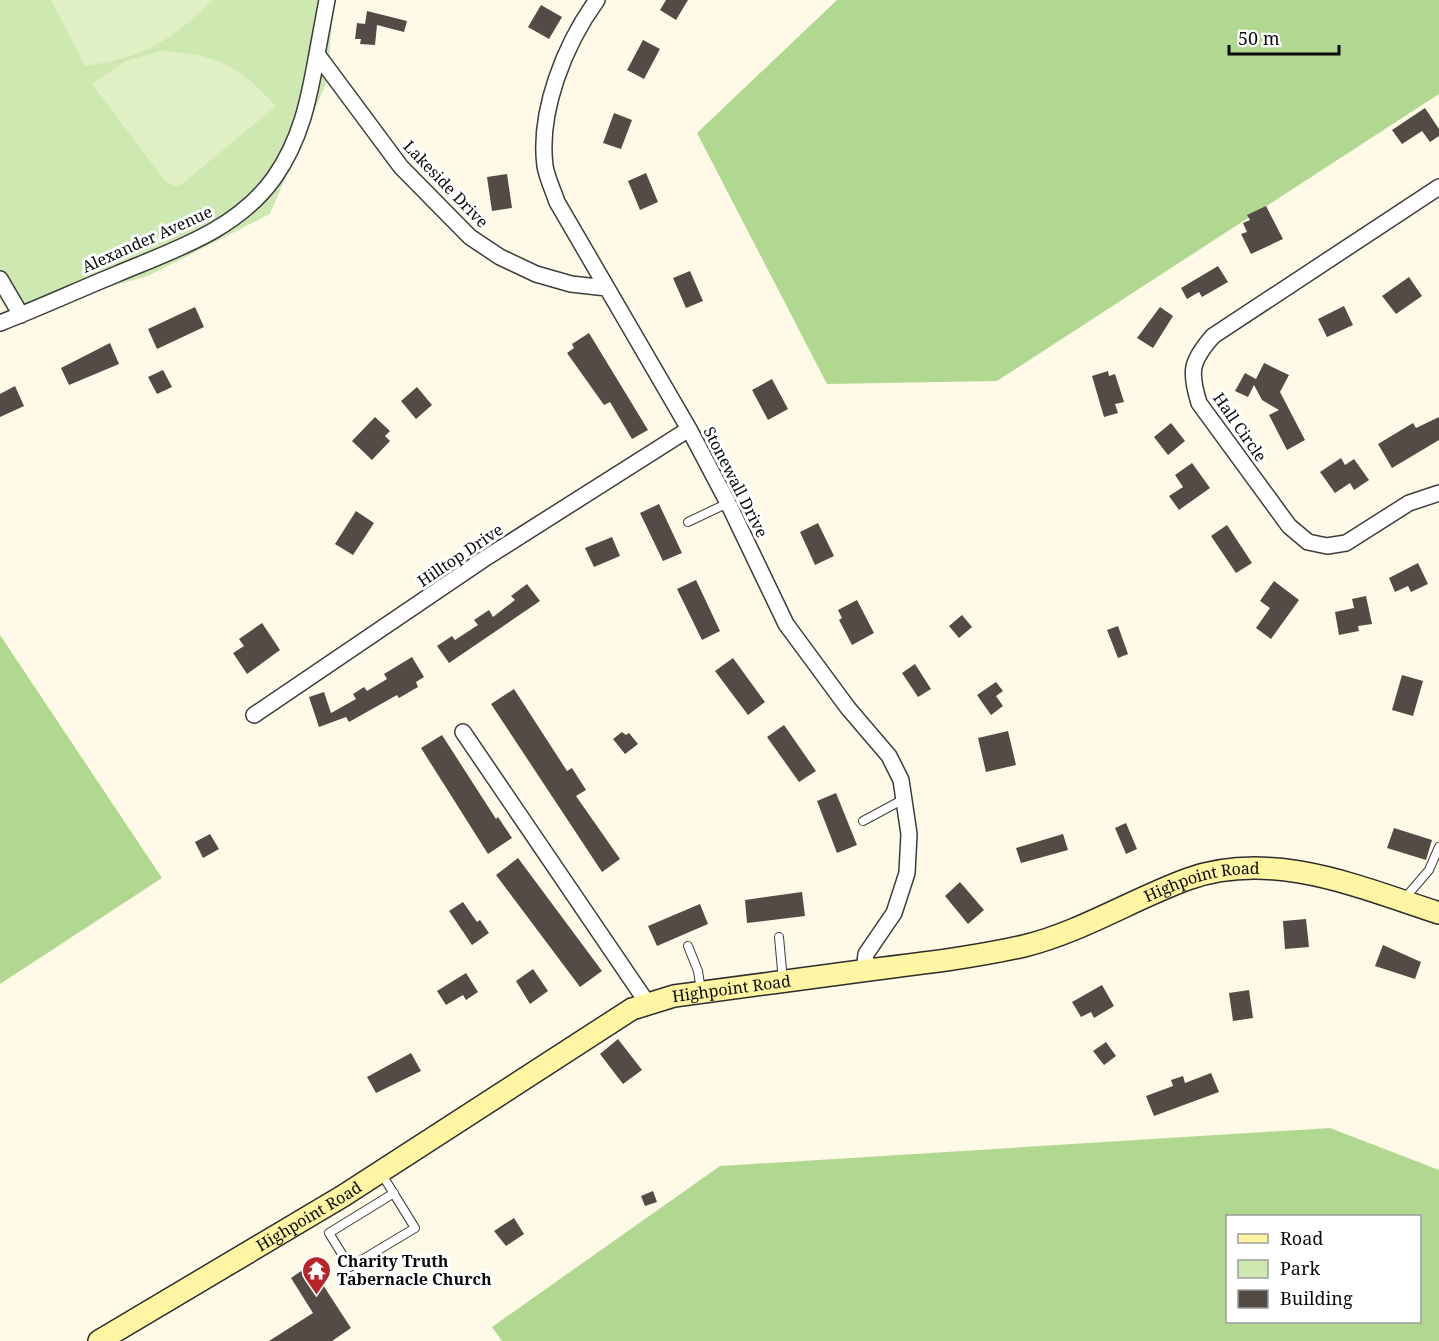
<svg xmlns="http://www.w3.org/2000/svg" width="1439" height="1341" viewBox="0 0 1439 1341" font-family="'Noto Serif',serif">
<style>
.green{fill:#cee8b2}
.forest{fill:#b1d891;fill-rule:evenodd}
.pitch{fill:#e0efc4}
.building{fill:#524b46}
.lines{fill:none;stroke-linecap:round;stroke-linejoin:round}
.lane-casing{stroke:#3d3d3d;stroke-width:10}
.street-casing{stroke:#3d3d3d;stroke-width:18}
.secondary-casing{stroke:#2c2c2c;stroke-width:24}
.lane{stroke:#fff;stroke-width:8}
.street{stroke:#fff;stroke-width:15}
.secondary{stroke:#fff5a2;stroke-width:21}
.labels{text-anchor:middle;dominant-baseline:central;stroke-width:6;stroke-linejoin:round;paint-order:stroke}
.street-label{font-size:16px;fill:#0a0a0a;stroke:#fff}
.poi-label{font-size:16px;font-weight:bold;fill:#0a0a0a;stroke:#fff;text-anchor:start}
</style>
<rect width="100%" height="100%" fill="#fffae7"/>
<!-- green -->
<path class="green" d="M0 0H333L328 79 270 214 148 276 11 314 0 300Z"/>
<!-- forest -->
<path class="forest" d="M837 0H1439V94L997 381 827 384 697 133Z
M0 635 162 878 0 984Z
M1330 1128 1439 1170V1341H502L492 1327 720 1166ZM1228 1216H1420V1322H1228Z"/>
<!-- pitch -->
<path class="pitch" d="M51 0H213C169 42 145 57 85 66Z
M161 51C216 54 238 65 276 106L182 184 175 186 166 182 92 84 125 61Z"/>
<!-- building -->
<path class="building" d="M666 0H688L676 20 660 10Z
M541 5 562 17 549 39 528 27Z
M367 11 407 21 404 32 377 25 375 45 360 44 361 39H355L357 23 365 24Z
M643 40 660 49 644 79 627 70Z
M1425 108 1439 129V136L1430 142 1422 131 1402 144 1392 130Z
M614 113 632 120 621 149 603 143Z
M646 173 658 202 640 210 628 181Z
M507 174 512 208 492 211 487 177Z
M1266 206 1283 239 1251 254 1241 234 1247 232 1243 223 1250 220 1247 215Z
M1218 266 1228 282 1202 297 1199 292 1187 299 1181 288Z
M690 271 703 301 686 308 673 278Z
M1409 277 1422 296 1396 314 1382 296Z
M1344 306 1353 325 1327 337 1318 319Z
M195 307 204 327 157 349 148 329Z
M1160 307 1173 316 1153 348 1137 338Z
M589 333 648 430 632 439 610 402 604 405 567 353 574 348 572 344Z
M110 343 119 364 69 385 61 368Z
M1264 363 1289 375 1280 392 1305 440 1287 450 1269 415 1279 410 1262 400 1254 385 1248 397 1235 391 1245 373 1256 379Z
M163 370 172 387 157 394 148 377Z
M1108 371 1109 376 1115 374 1124 402 1115 404 1118 413 1104 417 1092 376Z
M772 379 788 409 768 420 752 390Z
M15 386 24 406 0 417V394Z
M417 387 432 405 416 419 401 401Z
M375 417 390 431 385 436 390 441 372 460 352 441Z
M1439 417V440L1392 468 1378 444 1413 423 1416 428Z
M1171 423 1185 441 1168 455 1154 437Z
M1341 458 1345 465 1354 459 1369 480 1354 490 1350 483 1335 493 1320 472Z
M1192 463 1210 488 1179 510 1169 496 1183 487 1175 475Z
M659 504 682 553 663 561 640 513Z
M356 511 374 523 353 555 335 544Z
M818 523 834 556 815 565 800 532Z
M1227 525 1252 563 1236 573 1211 536Z
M612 537 620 556 594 567 585 548Z
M1418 563 1428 584 1411 592 1408 586 1395 592 1389 578Z
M696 580 720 631 702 640 677 589Z
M1274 581 1299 600 1271 639 1256 628 1270 608 1260 601Z
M527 584 540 601 449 663 437 646 452 636 455 640 478 625 474 620 489 610 493 617 515 600 511 596Z
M1366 596 1372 624 1358 626 1359 631 1339 635 1335 612 1354 608 1352 599Z
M857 600 874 633 852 645 839 620 842 618 838 610Z
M962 615 972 627 959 638 949 626Z
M262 623 280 650 247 674 233 653 244 646 239 639Z
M1118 626 1128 654 1118 658 1107 630Z
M412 657 424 677 416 682 418 687 399 698 397 695 349 722 346 717 319 727 309 697 324 692 331 713 356 699 353 694 364 687 367 691 387 679 384 674Z
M733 658 765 702 748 715 715 671Z
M915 664 931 689 918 697 902 673Z
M1402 675 1423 681 1413 716 1392 710Z
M996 682 1003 691 996 696 1003 706 991 715 977 695Z
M514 689 567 771 572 768 586 790 576 796 620 859 602 872 491 704Z
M784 725 816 771 799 782 767 737Z
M1008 731 1016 765 986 772 978 738Z
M622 732 626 735 629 733 638 744 625 754 613 739Z
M442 735 496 819 498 817 512 838 488 854 421 748Z
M836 793 857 845 837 853 817 801Z
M1126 823 1137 849 1126 854 1115 828Z
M1394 828 1432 840 1426 860 1387 848Z
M210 834 219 849 203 858 195 842Z
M1063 834 1068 850 1021 863 1016 848Z
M518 858 602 971 580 987 496 875Z
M960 882 984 910 968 924 945 896Z
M802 892 805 916 747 923 745 900Z
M463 902 477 922 480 920 489 933 472 945 449 911Z
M700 904 708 924 657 946 648 926Z
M1306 919 1309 947 1285 949 1283 921Z
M1383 945 1421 962 1415 979 1375 966Z
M533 969 548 991 530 1004 516 981Z
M466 973 478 992 466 1000 463 995 446 1005 437 991Z
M1102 985 1114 1006 1094 1018 1091 1012 1081 1017 1072 1002Z
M1249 990 1253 1018 1233 1021 1229 993Z
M618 1039 642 1070 623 1084 600 1054Z
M1106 1042 1116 1056 1104 1065 1093 1051Z
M411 1053 421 1071 376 1093 367 1077Z
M1211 1073 1219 1092 1154 1116 1146 1096 1173 1086 1171 1080 1183 1076 1185 1083Z
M653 1191 657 1202 645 1206 641 1196Z
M514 1218 524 1234 506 1246 494 1231Z
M310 1265 351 1328 332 1341H269L313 1313 291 1278Z"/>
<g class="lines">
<defs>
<path id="lane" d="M688 522 728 503
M863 821 904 799
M1405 898 1429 870 1439 847
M779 937 783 981
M688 946 698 971 701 991
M381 1173 415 1228 350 1267 329 1233 394 1193"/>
<path id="street" d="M327 0 317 54 401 167 470 237 500 257 536 274 571 284 607 288
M597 0C565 44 538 111 545 166 547 178 553 190 557 202L689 429 728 503 786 624 848 708 889 756 901 780 909 834 907 873 894 913 866 954 864 971
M1439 187 1213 336C1191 361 1189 371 1199 403L1289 526 1308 542 1327 546 1346 543 1409 503 1439 493
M0 279 21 315
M0 323C39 308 78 290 117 274 174 250 237 230 274 178 301 140 309 99 317 54
M254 715 484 559 689 429
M463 732 648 1004"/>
<g id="secondary">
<path id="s1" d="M99 1341 343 1196 632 1009 674 996C741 987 809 978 876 969 925 963 976 957 1024 946 1081 932 1133 899 1188 879 1272 849 1359 887 1439 913"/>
</g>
</defs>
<!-- lane casing -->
<use href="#lane" class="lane-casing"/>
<!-- street casing -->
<use href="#street" class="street-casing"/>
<!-- secondary casing -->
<use href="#secondary" class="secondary-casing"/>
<!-- lane -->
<use href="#lane" class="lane"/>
<!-- street -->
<use href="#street" class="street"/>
<!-- secondary -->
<use href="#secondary" class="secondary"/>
</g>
<!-- icons -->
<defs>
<symbol id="temple-pin" viewBox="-11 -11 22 30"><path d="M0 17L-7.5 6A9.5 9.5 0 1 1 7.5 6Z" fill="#b8242a" stroke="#fff"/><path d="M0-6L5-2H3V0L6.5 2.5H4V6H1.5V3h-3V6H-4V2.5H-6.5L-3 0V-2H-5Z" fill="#fff"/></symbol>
</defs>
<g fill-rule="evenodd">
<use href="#temple-pin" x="300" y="1254" width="33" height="45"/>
</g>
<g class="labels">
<!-- street labels -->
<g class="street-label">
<text transform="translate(446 184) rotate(46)">Lakeside Drive</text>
<text transform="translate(147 239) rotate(-24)">Alexander Avenue</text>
<text transform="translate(1240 427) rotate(55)">Hall Circle</text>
<text transform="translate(736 482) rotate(63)">Stonewall Drive</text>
<text transform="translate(460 555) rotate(-34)">Hilltop Drive</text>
<text stroke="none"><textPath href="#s1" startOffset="1216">Highpoint Road</textPath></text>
<text stroke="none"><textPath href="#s1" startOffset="730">Highpoint Road</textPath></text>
<text stroke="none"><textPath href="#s1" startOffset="244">Highpoint Road</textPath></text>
</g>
<!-- poi labels -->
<g class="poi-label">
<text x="337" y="1261">Charity Truth<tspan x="337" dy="18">Tabernacle Church</tspan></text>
</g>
</g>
<!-- legend -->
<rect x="1226" y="1215" width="195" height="108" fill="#ffffff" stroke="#9d9d9d" stroke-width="1.5"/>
<rect x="1238" y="1234" width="30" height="9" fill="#fff5a2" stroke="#9d9d9d" stroke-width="1.5"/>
<text x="1280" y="1245" font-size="18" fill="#0a0a0a">Road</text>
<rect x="1238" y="1260" width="30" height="18" fill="#cee8b2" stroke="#9d9d9d" stroke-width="1.5"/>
<text x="1280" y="1275" font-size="18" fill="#0a0a0a">Park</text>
<rect x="1238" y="1290" width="30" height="18" fill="#524b46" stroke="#9d9d9d" stroke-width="1.5"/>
<text x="1280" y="1305" font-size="18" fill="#0a0a0a">Building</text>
<!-- scale -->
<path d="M1229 45v9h110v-9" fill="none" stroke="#0a0a0a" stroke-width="3"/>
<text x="1238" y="45" font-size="18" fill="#0a0a0a" stroke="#ffffff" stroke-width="4.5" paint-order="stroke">50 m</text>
</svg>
